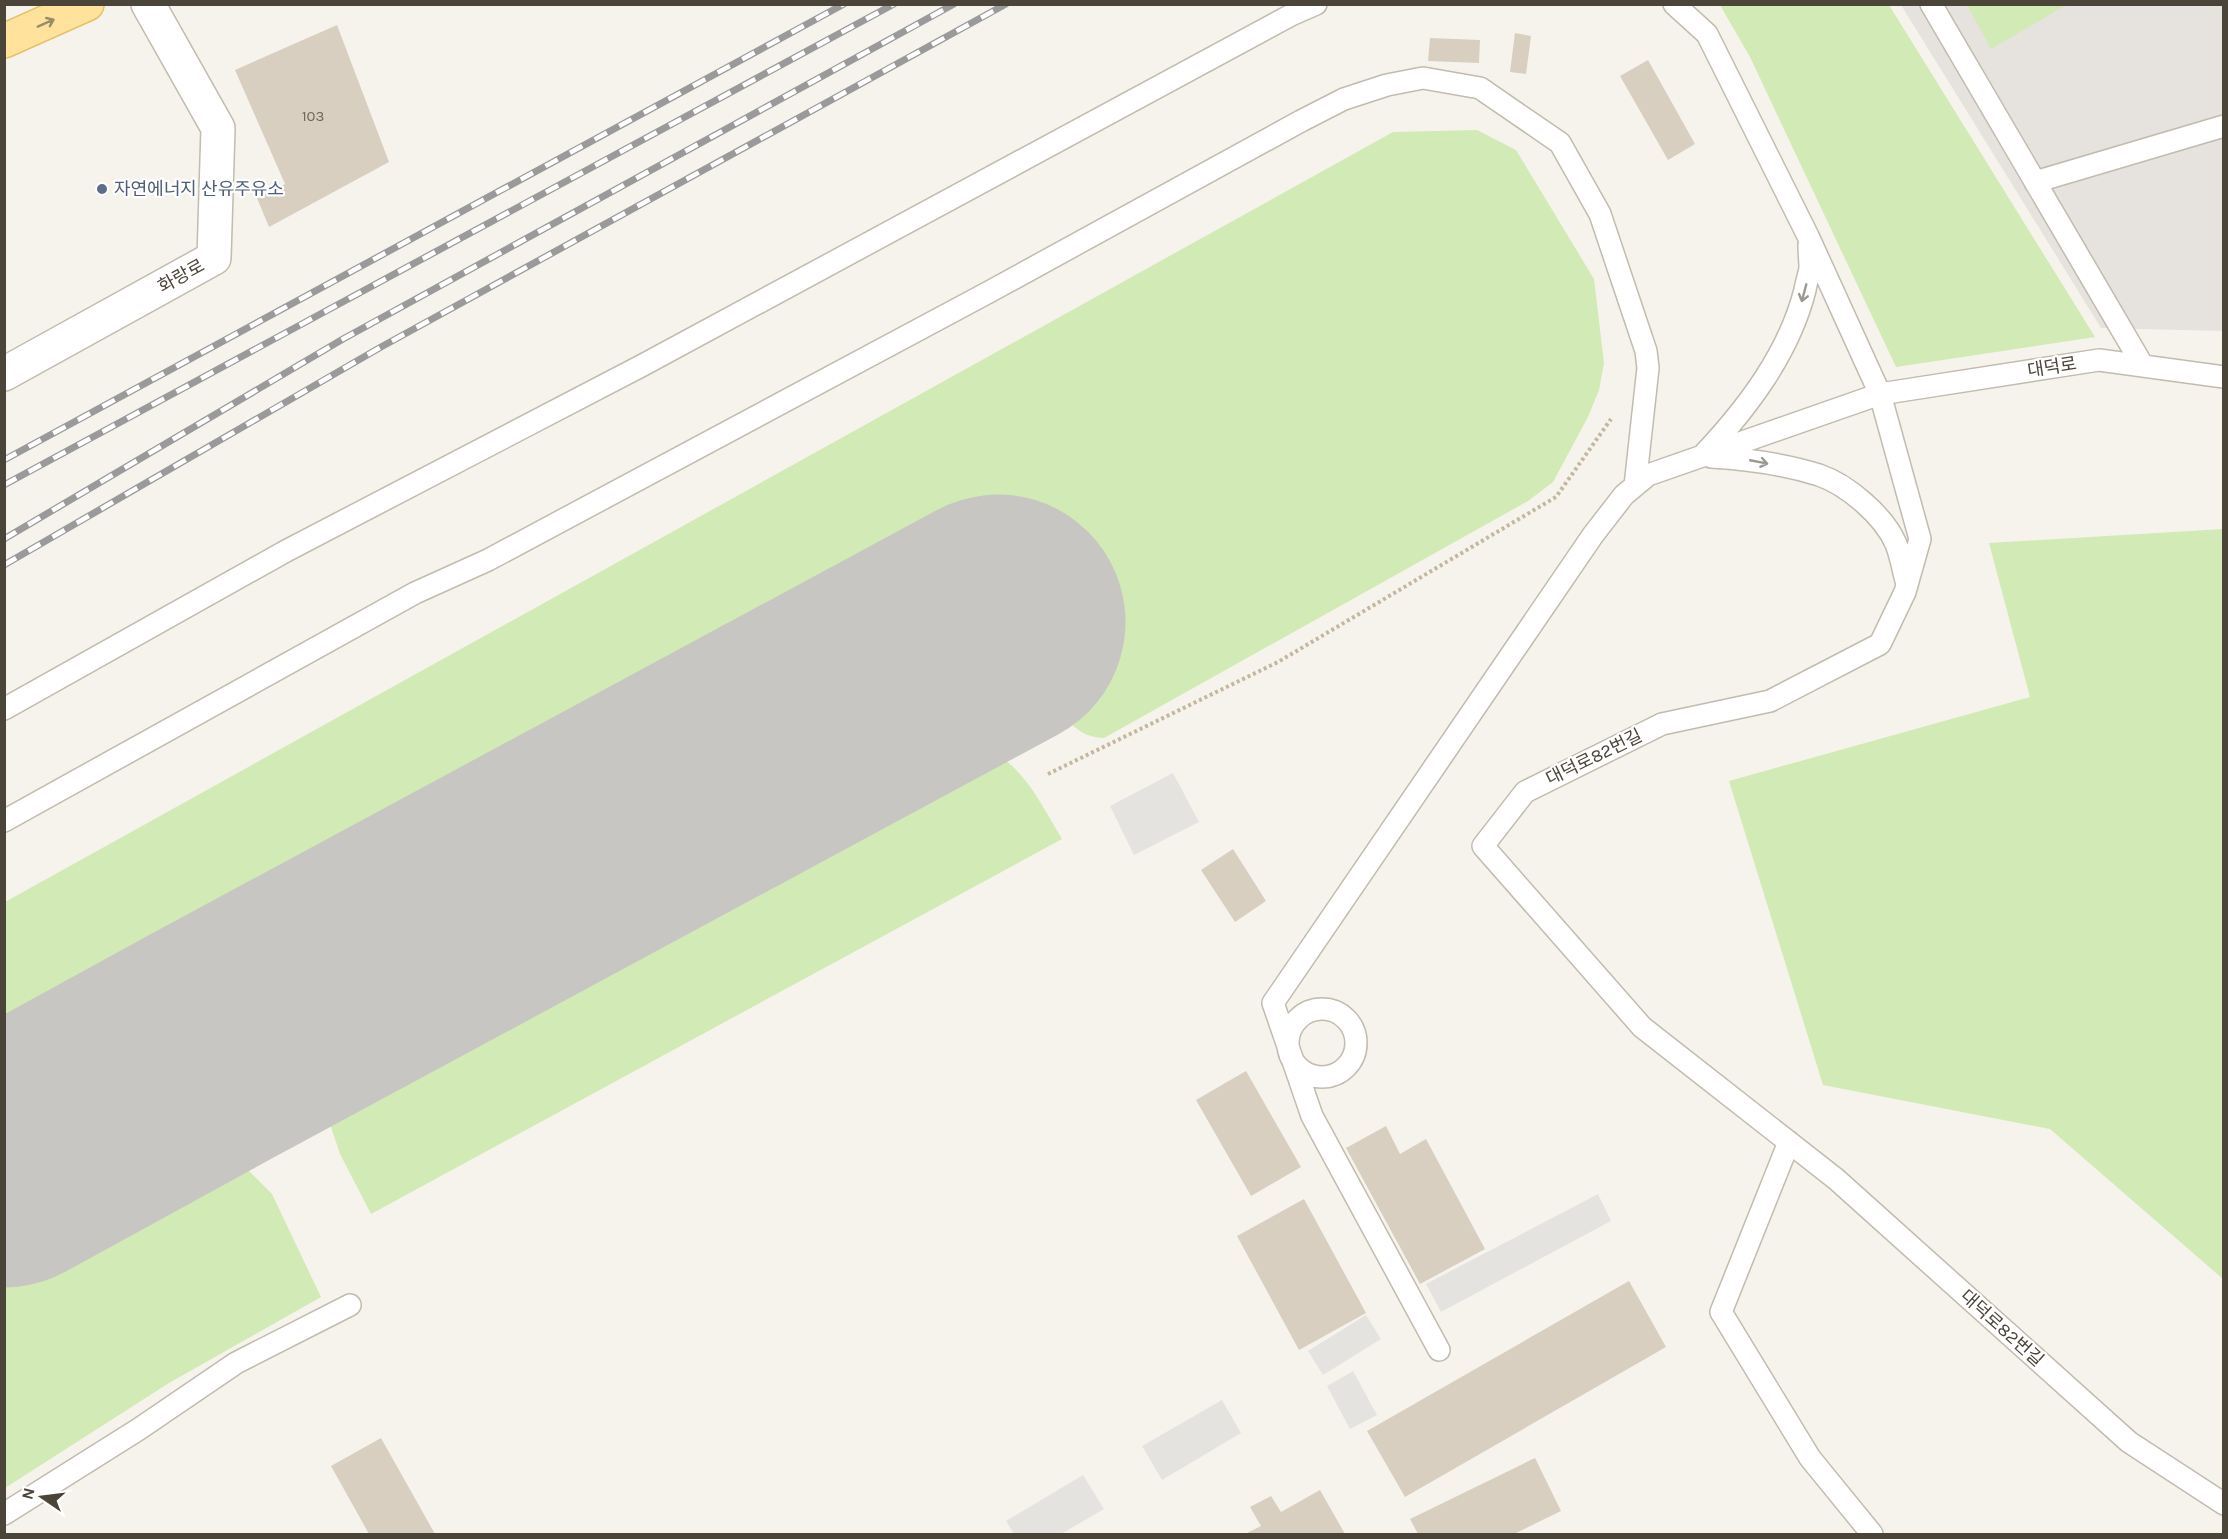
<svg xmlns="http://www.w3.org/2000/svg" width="2228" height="1539" viewBox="0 0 2228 1539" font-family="Karla,'Noto Sans KR',sans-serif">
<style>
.industrial{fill:#e6e2dd}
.green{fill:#d2eab5}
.parking{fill:#e5e3e0}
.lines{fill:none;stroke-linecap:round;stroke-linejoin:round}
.runway{stroke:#c8c6c3;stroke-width:255}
.building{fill:#d8cfc1}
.service-casing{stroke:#c2bbae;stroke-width:24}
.minor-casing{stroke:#c2bbae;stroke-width:36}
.primary-casing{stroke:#e6c16a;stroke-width:36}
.path{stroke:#c4b79f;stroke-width:4;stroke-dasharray:3 3;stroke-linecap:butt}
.service{stroke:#fff;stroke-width:21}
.minor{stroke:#fff;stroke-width:33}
.primary{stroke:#ffe39c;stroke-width:33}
.rail-casing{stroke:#9a9a9a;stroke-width:7}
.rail{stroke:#fff;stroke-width:4.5;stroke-dasharray:14;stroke-linecap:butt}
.oneway{stroke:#9c8c66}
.oneway2{stroke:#9c9892}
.service-dot{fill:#5c6f8a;stroke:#fff;stroke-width:2}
.labels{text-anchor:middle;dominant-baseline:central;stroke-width:4.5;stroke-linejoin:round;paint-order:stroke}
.number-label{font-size:15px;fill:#6e675b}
.service-label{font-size:18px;fill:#4e5e75;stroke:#fff;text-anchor:start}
.street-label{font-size:18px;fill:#4b4439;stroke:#fff}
</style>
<rect width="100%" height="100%" fill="#f6f3ec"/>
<!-- industrial -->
<path class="industrial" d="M1901 5H2223V331L2101 328Z"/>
<!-- green -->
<path class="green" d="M1720 5H1889L2095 337 1896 367 1750 57Z
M1967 5H2066L1991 49Z
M1477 130 1516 150 1594 279 1604 363 1599 390 1588 417 1553 482 1528 501 1104 738C1086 737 1077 731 1066 718L993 565 5 1109V902L1393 132Z
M2223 529H2224L2223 1279 2050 1129 1823 1085 1729 781 2030 697 1989 543Z
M947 739C966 743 988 747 1004 759 1030 779 1045 811 1062 839L371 1214 340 1154 331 1127 336 1094 351 1055 372 1033 916 744Z
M176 1149 219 1155 248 1170 272 1194 321 1297 169 1383 5 1488V1237L150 1157Z"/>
<!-- parking -->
<path class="parking" d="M1173 773 1199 822 1134 855 1110 806Z
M1598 1194 1611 1221 1441 1312 1426 1284Z
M1366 1315 1381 1339 1323 1375 1308 1351Z
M1353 1371 1377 1415 1350 1429 1327 1386Z
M1222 1400 1241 1433 1162 1480 1142 1446Z
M1083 1475 1104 1509 1061 1534H1014L1006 1521Z"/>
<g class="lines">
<!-- runway -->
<path class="runway" d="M4 1160 210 1047 998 622"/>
</g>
<!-- building -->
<path class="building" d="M337 25 389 162 269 227 257 198 285 184 235 70Z
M1515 33 1531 36 1526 74 1510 72Z
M1430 38 1480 40 1479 63 1428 61Z
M1648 60 1695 144 1668 160 1620 76Z
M1233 849 1266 901 1235 922 1201 870Z
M1246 1071 1301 1167 1251 1196 1196 1100Z
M1386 1126 1400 1154 1426 1139 1485 1249 1420 1284 1346 1148Z
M1304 1199 1366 1313 1299 1350 1237 1236Z
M1629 1281 1666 1347 1405 1497 1367 1431Z
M381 1438 435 1534H369L331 1466Z
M1535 1458 1561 1511 1514 1534H1418L1410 1519Z
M1320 1490 1345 1534H1245L1261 1526 1250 1507 1271 1496 1281 1512Z"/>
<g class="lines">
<defs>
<path id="service" d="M1674 4 1707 34 1808 236 1880 394 1920 539 1905 592 1880 644 1770 701 1662 724 1525 792 1483 846 1642 1027 1836 1179 2129 1442 2224 1504
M1931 4 2143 366
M2035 182 2224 126
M1705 453C1748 407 1789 353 1805 290 1806 283 1809 275 1810 268 1810 261 1809 253 1809 245
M1711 457C1747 459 1784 464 1819 475 1848 485 1884 516 1896 544 1901 556 1903 571 1907 584
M4 709 286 551 643 365 1293 14 1316 4
M4 821 415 593 488 560 989 292 1301 121 1344 99 1387 85 1423 78 1480 88 1560 143 1600 214 1646 351 1648 368 1635 486
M1288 1043a34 34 0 1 1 68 0a34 34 0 1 1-68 0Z
M1789 1142 1721 1312 1810 1458 1872 1534
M1439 1350 1312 1116 1273 1003 1593 535 1624 495 1648 475 1880 394 2099 360 2224 377
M4 1514 139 1429 236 1363 350 1305"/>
<path id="minor" d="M4 374 214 258 218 128 148 4"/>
<path id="primary" d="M4 41 87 4"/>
</defs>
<!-- service casing -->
<use href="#service" class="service-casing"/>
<!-- minor casing -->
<use href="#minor" class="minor-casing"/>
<!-- primary casing -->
<use href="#primary" class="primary-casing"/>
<!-- path -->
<path class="path" d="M1048 774 1278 662 1556 497 1611 419"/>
<!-- service -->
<use href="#service" class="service"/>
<!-- minor -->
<use href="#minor" class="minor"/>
<!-- primary -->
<use href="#primary" class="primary"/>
<defs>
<path id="rail" d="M4 460 844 4
M4 485 894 4
M4 539 343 339 954 4
M4 565 381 347 1006 4"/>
</defs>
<!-- rail casing -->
<use href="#rail" class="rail-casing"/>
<!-- rail -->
<use href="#rail" class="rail"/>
</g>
<!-- one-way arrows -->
<defs><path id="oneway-shaft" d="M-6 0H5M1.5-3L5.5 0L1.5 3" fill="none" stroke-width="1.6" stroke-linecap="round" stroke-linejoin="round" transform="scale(1.5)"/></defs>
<use class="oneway" href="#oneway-shaft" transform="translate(46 23) rotate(-24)"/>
<g class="oneway2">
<use href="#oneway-shaft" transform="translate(1804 293) rotate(105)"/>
<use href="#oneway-shaft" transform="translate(1759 462) rotate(11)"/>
</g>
<!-- markers -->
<circle class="service-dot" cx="102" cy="189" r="6"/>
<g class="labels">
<!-- number labels -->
<g class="number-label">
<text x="313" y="116">103</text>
</g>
<!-- service labels -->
<g class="service-label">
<text x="114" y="189">자연에너지 산유주유소</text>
</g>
<!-- street labels -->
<g class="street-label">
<text transform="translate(181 276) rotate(-29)">화랑로</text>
<text transform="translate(2052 367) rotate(-9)">대덕로</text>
<text transform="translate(1594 757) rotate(-26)">대덕로82번길</text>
<text transform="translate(2002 1328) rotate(42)">대덕로82번길</text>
</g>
</g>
<!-- border -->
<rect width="2228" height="1539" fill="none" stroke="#4b4439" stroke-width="12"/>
<!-- north arrow -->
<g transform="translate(42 1497) rotate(284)" stroke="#ffffff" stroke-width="4.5" paint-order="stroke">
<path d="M0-4.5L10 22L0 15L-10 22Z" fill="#4b4439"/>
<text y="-9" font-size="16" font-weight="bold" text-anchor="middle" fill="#4b4439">N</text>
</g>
</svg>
